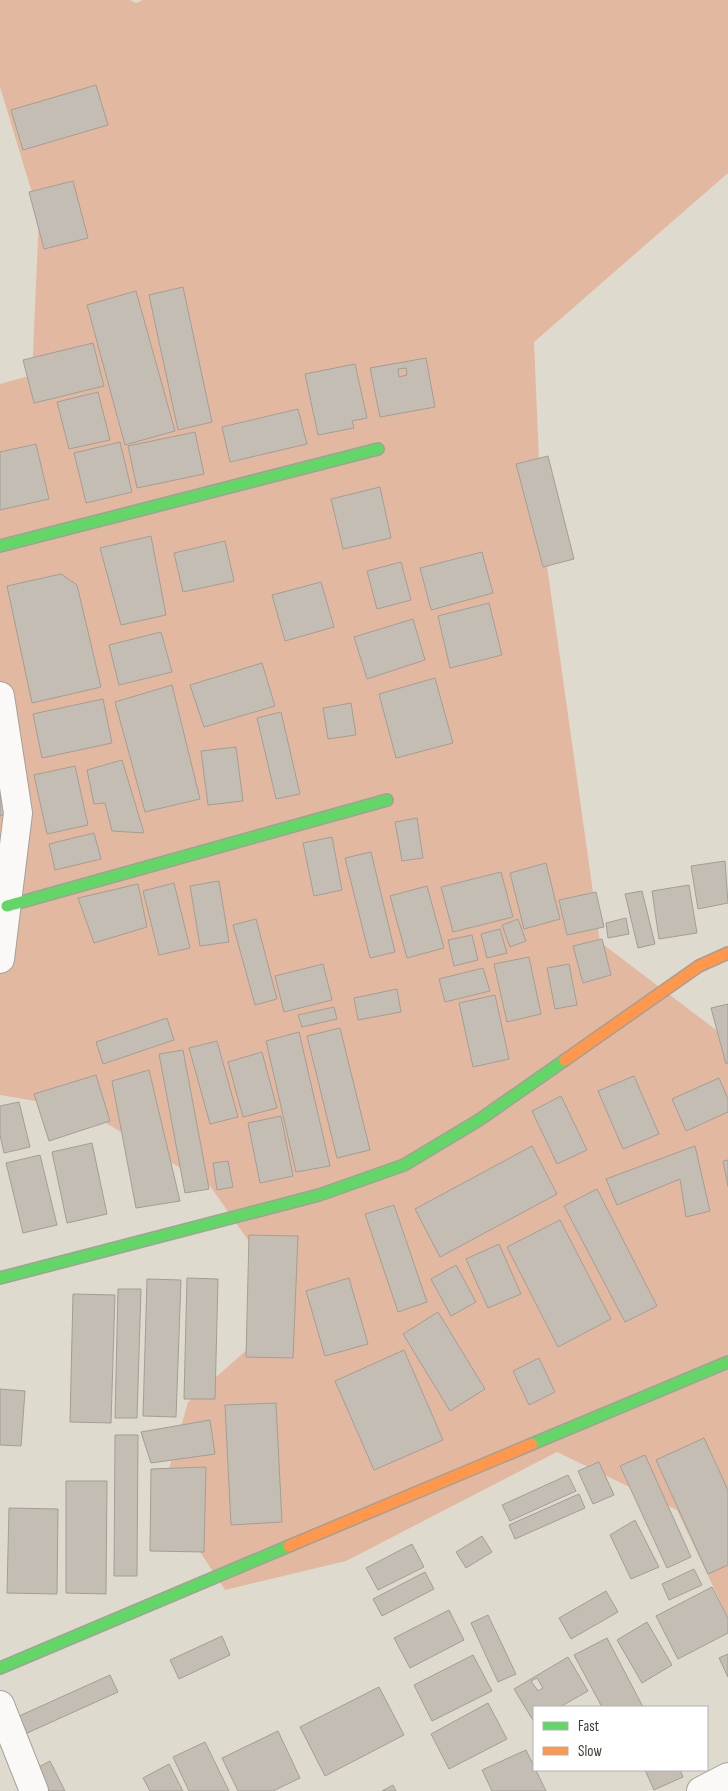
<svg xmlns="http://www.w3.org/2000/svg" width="728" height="1791" viewBox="0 0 728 1791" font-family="'Sofia Sans Condensed',sans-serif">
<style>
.forest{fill:#e2b9a0}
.building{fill:#c3bdb4;stroke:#a39e95;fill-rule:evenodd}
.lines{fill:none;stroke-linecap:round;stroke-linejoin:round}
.street-casing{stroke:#a4a097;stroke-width:30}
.fast-casing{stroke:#a4a097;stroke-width:14}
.slow-casing{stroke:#a4a097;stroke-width:14}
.street{stroke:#faf9f8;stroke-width:28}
.fast{stroke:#63d668;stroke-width:11}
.slow{stroke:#ff974d;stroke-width:11}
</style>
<rect width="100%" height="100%" fill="#dfdace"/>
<!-- forest -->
<path class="forest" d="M0 0H130L136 3 143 0H728V173L534 342 542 530 600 942 728 1039V1618L677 1510 557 1452 346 1561 225 1590 162 1494 188 1402 295 1307 210 1186 83 1109 0 1095V384L32 375 39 216 0 87Z"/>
<!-- building -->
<path class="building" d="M96 85 108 125 23 150 11 110Z
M73 181 88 238 44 249 29 192Z
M183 287 212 422 178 430 149 295Z
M136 291 175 431 125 445 87 305Z
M93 343 104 386 34 403 23 360Z
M426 358 435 407 380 417 370 368Z
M355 364 367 418 352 421 354 428 318 435 305 374Z
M406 368 407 375 399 377 398 369Z
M98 392 110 440 69 449 57 402Z
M298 409 307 444 230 462 222 427Z
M195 432 204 474 137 488 128 446Z
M120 442 132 492 86 503 74 453Z
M36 444 49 499 0 510V452Z
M548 456 574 559 543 567 516 464Z
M380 487 391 538 343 549 331 499Z
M151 536 166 615 121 625 100 548Z
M225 541 234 581 183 592 174 553Z
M482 552 493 593 431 610 420 568Z
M401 562 411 600 377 609 367 571Z
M61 574 77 585 101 687 32 703 7 586Z
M321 582 334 627 285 641 272 595Z
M489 603 502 655 450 668 438 616Z
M413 619 425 660 367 679 354 637Z
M161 632 172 672 119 685 109 645Z
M262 663 275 706 204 727 190 685Z
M435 678 453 743 396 758 379 694Z
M172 685 200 799 145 812 115 702Z
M103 699 112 743 42 758 33 714Z
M351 703 356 735 328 739 323 708Z
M281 712 300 794 276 799 257 718Z
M236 747 243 801 208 805 201 751Z
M122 760 144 833 112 831 105 803 94 804 87 770Z
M75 766 88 825 47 834 34 775Z
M0 774 9 814 0 816Z
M417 818 423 858 402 861 395 822Z
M94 833 101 859 55 870 49 844Z
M332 837 342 890 314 896 303 843Z
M371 852 395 952 370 958 345 858Z
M725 861 728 903 698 909 691 866Z
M546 863 560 919 524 929 510 873Z
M501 872 513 917 453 932 441 887Z
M219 881 229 942 200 946 190 886Z
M174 883 190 948 159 955 143 891Z
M138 884 147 927 94 943 78 898Z
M689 885 697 933 659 939 652 891Z
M427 886 444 948 407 958 390 896Z
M642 891 655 944 638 948 625 894Z
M596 892 604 927 567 935 559 900Z
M626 918 629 934 608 938 606 923Z
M256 919 277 999 255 1005 233 925Z
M518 919 526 941 510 947 502 925Z
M500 929 507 953 487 958 481 934Z
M472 935 478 960 454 966 448 940Z
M602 939 611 975 583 983 573 946Z
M529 957 541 1014 507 1022 494 964Z
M323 964 332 1000 284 1012 275 976Z
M569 964 577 1005 555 1009 547 968Z
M483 968 490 991 445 1002 439 979Z
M397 989 401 1012 358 1020 354 998Z
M495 995 509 1059 473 1067 459 1003Z
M728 1004V1063L726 1064 711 1008Z
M334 1007 337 1019 302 1027 298 1015Z
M167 1018 174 1040 103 1064 96 1042Z
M340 1028 370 1150 337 1158 307 1036Z
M299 1032 330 1166 296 1172 266 1041Z
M217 1041 238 1117 210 1124 189 1048Z
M183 1050 209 1189 185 1193 159 1054Z
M262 1052 277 1108 243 1117 228 1062Z
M149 1070 180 1201 136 1208 112 1081Z
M96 1075 110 1121 49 1141 34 1094Z
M634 1076 659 1134 623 1149 598 1091Z
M719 1078 728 1099V1112L686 1131 672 1099Z
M561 1096 587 1150 557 1164 532 1111Z
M19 1102 30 1147 4 1153 0 1135V1106Z
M281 1116 293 1176 260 1183 248 1123Z
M92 1143 107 1214 67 1223 52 1152Z
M532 1146 557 1194 440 1257 415 1209Z
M695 1146 710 1211 686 1217 680 1179 617 1205 606 1179Z
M40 1155 57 1225 23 1233 6 1163Z
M728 1160V1186L723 1161Z
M228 1161 233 1187 217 1190 213 1163Z
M597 1189 657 1306 625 1322 564 1206Z
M394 1205 427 1302 398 1312 365 1214Z
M560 1220 611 1319 558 1347 507 1247Z
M249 1235 298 1236 293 1358 246 1357Z
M499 1244 521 1294 488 1308 466 1259Z
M456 1265 476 1302 451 1316 431 1279Z
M187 1278 218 1279 215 1399H184Z
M349 1278 368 1344 325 1356 306 1291Z
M147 1279 181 1280 176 1417 143 1416Z
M118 1289H141L137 1418H115Z
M73 1294 115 1295 111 1423 70 1422Z
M438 1312 485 1389 450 1411 403 1334Z
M404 1350 443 1440 374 1470 335 1381Z
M539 1358 555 1392 529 1405 513 1371Z
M0 1389 25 1391 21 1446 0 1445Z
M276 1403 282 1522 231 1525 225 1405Z
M210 1420 215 1454 151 1463 141 1432Z
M115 1435H138L137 1576H114Z
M704 1438 728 1490V1565L708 1574 656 1460Z
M645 1455 691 1557 667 1568 620 1466Z
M599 1462 614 1495 593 1504 578 1471Z
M206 1467 204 1552 150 1551 151 1469Z
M568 1475 576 1491 510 1521 502 1505Z
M66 1481H107L106 1594 66 1593Z
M579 1494 585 1508 515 1539 509 1525Z
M9 1508 58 1509 57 1594 7 1593Z
M635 1520 659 1567 631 1579 610 1535Z
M482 1536 492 1552 466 1568 456 1552Z
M412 1544 424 1567 378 1590 366 1568Z
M694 1569 702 1585 669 1600 662 1584Z
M425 1572 434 1589 382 1616 373 1599Z
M712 1587 728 1618V1633L678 1659 656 1616Z
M606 1591 618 1612 571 1639 559 1618Z
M449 1610 464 1640 410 1668 394 1638Z
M488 1615 516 1674 498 1682 471 1623Z
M647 1622 672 1665 642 1683 617 1640Z
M222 1636 230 1655 179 1679 170 1660Z
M607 1638 643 1707H602L574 1655Z
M728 1654V1677L719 1658Z
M473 1655 492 1691 432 1721 414 1685Z
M568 1657 588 1691 560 1707H534V1722L514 1689ZM537 1678 543 1688 538 1691 531 1681Z
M110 1675 118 1692 25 1734 17 1717Z
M379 1687 404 1735 325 1776 300 1727Z
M488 1703 507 1739 449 1769 431 1734Z
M278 1731 300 1778 273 1791H238L222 1758Z
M205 1742 229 1791H189L173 1757Z
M526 1750 546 1791H492L482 1770Z
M50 1761 65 1791H44L33 1770Z
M169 1764 183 1791H150L143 1778Z
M645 1770H680L683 1777 654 1790Z
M393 1785 396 1791H382Z"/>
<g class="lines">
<defs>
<path id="street" d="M0 696 18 813 0 959
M0 1705 34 1791
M701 1791 728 1777"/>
<path id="fast" d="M0 546 378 449
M7 906 387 800
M0 1278 319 1195 404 1165 479 1120 565 1060
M532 1444 728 1362
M0 1668 289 1546"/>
<path id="slow" d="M565 1060 699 966 728 953
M289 1546 532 1444"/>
</defs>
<!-- street casing -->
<use href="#street" class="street-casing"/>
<!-- fast casing -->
<use href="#fast" class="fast-casing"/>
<!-- slow casing -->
<use href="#slow" class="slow-casing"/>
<!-- street -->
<use href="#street" class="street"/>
<!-- fast -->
<use href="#fast" class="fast"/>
<!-- slow -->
<use href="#slow" class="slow"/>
</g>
<!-- legend -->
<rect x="533" y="1706" width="175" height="65" fill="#ffffff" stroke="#b3b1ad"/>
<rect x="543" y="1722" width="25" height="8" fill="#63d668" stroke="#b3b1ad"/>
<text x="578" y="1731" font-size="15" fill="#403c32">Fast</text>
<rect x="543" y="1747" width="25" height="8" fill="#ff974d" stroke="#b3b1ad"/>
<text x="578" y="1756" font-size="15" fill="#403c32">Slow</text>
</svg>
